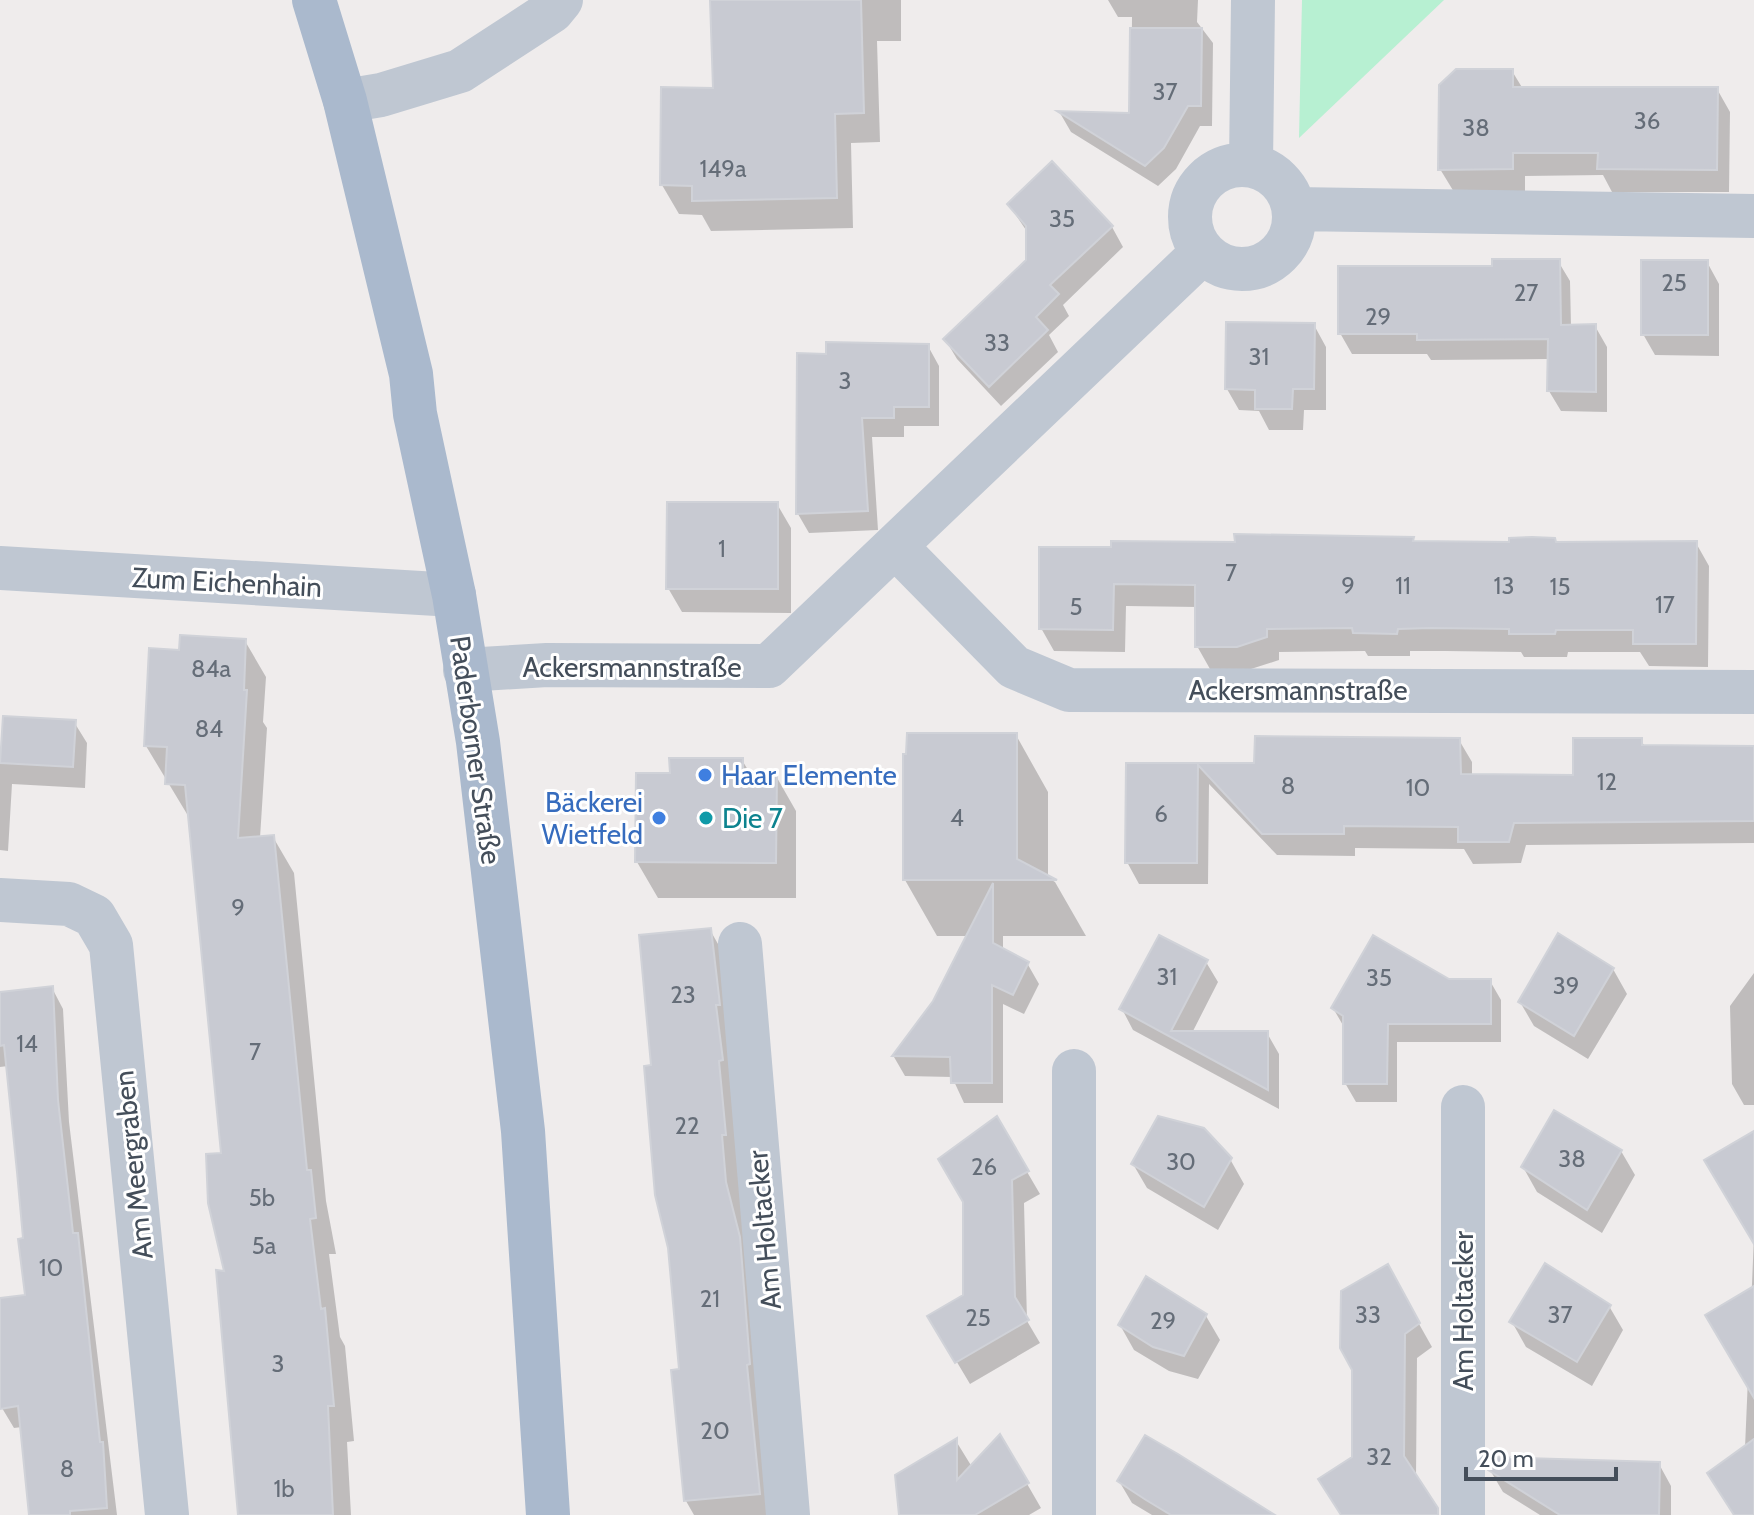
<svg xmlns="http://www.w3.org/2000/svg" width="1754" height="1515" viewBox="0 0 1754 1515" font-family="Cabin,sans-serif">
<style>
.green{fill:#b7f0d2}
.shadow{fill:#0003}
.building{fill:#c8cad2;stroke:#d0d2d8;stroke-width:2}
.lines{fill:none;stroke-linecap:round;stroke-linejoin:round}
.minor{stroke:#bfc7d2;stroke-width:44}
.major{stroke:#aab9cd;stroke-width:44}
.shop-dot{fill:#3f7fe0;stroke:#fff;stroke-width:3}
.culture-dot{fill:#0f9aa8;stroke:#fff;stroke-width:3}
.labels{text-anchor:middle;dominant-baseline:central;stroke-width:6;stroke-linejoin:round;paint-order:stroke}
.number-label{font-size:24px;fill:#656d78}
.street-label{font-size:28px;fill:#444e5a;stroke:#fff}
.shop-label{font-size:28px;fill:#366cbe;stroke:#fff;text-anchor:start}
.culture-label{font-size:28px;fill:#0d838f;stroke:#fff;text-anchor:start}
</style>
<rect width="100%" height="100%" fill="#efecec"/>
<!-- green -->
<path class="green" d="M1302 0H1444L1299 138Z"/>
<!-- shadow -->
<path class="shadow" d="M712 0H901V41H877L880 142 851 143 853 228 711 231 702 215 679 214 662 185 715 90Z
M1108 0H1198L1197 22 1213 43 1212 126H1200L1176 169 1158 186 1071 132 1060 113 1131 115 1132 17H1118Z
M1512 71 1523 89H1717L1730 112 1729 192H1612L1603 175 1525 176V191L1454 192 1440 169Z
M1009 205 1112 227 1123 247 1063 305 1069 316 1049 335 1058 352 1001 406 957 359 945 339 1028 261V233Z
M1558 261 1570 281 1571 326H1595L1607 347V412L1561 411 1549 391 1550 359 1431 360 1427 354H1352L1340 333Z
M1707 262 1719 284V356L1655 355 1643 334Z
M1314 325 1326 347V410H1304L1303 430H1269L1259 411 1239 410 1227 389Z
M928 346 939 366V426H904V437H872L878 530 809 533 798 514 828 356Z
M777 504 791 528V613L682 612 668 588Z
M1413 539 1415 543H1696L1709 566 1708 667 1649 666 1640 652H1568L1567 657H1524L1521 652 1445 651H1410V656H1368L1365 651 1279 652V660L1251 669H1210L1197 646V607L1126 606 1125 652 1054 651 1041 628V549Z
M245 641 266 677 263 722 267 728 260 838 273 837 294 873 326 1201 336 1254H329L340 1337 345 1346 354 1441 347 1442 351 1515H240L223 1155 190 819 146 746 181 652Z
M74 722 87 743 85 788 12 784 8 851 0 850V752Z
M1016 735 1048 792V878L1055 882 1086 936H1003V951L1027 963 1039 984 1024 1014 1003 1004V1103H964L952 1077 905 1076 894 1057 935 1002 968 936H937L905 880Z
M1459 740 1472 762V776L1575 777 1641 740 1645 747 1754 748V843L1526 845 1521 863 1473 864 1464 849 1355 848V856L1277 855 1209 784 1208 884H1139L1127 862 1128 765H1256Z
M742 760 751 775 776 776 796 811V898H658L637 862 672 775Z
M710 930 745 991 790 1515H694L686 1501 681 1371 654 1067Z
M1206 962 1218 982 1192 1033H1267L1279 1054V1109L1133 1030 1122 1009Z
M1613 969 1627 994 1588 1059 1534 1026 1520 1002Z
M1754 973V1105H1744L1732 1084 1730 1006Z
M1448 981H1490L1501 1000V1042H1397V1102H1356L1345 1083 1344 1027 1333 1008Z
M52 988 63 1009 69 1122 117 1515H31L22 1427 14 1428 2 1408 0 1300 27 1297 25 1240 8 1066 0 1067V994Z
M996 1119 1040 1194 1024 1203 1027 1321 1040 1343 970 1384 930 1317 965 1296Z
M1621 1151 1635 1175 1602 1233 1537 1192 1523 1167Z
M1230 1159 1244 1184 1218 1230 1147 1188 1133 1164Z
M1754 1236V1515H1735L1745 1448Z
M1387 1267 1432 1347 1417 1358 1416 1478 1439 1515H1342Z
M1609 1306 1623 1330 1592 1386 1526 1347 1512 1322Z
M1206 1316 1220 1340 1198 1379 1169 1371 1134 1350 1120 1325Z
M1000 1437 1041 1508 1029 1515H901L956 1441 972 1467Z
M1659 1464 1671 1486V1515H1540L1503 1492 1490 1470Z
M1119 1481 1222 1515H1152L1132 1503Z"/>
<!-- building -->
<path class="building" d="M710 0H861L864 113 835 114 837 198 692 201V186L660 185 661 87 713 88Z
M1130 28H1202L1201 106H1188L1164 148 1145 166 1057 111 1129 113Z
M1456 69H1513V87H1718L1717 170 1597 169 1598 153H1513V169L1438 170 1439 85Z
M1052 161 1113 226 1050 285 1059 294 1036 317 1048 330 989 387 943 339 1026 260V226L1007 204Z
M1492 259H1560L1561 325 1596 324V392L1547 391 1548 339 1417 340V334H1338V266H1492Z
M1641 260H1708V335H1641Z
M1226 322 1315 323 1314 389H1293L1292 409H1255V390L1225 389Z
M826 342 929 344V407H894V418H862L868 511 796 514 797 353 826 354Z
M667 502H778V589H666Z
M1234 534 1414 537 1413 541 1509 542V538L1532 537 1555 538 1556 542 1697 541 1696 644H1633V630H1556L1555 634H1509V629L1431 628 1398 629 1397 634 1353 633 1352 628 1267 629V637L1237 647H1195V585L1114 584 1113 630 1039 629V547H1111V541L1235 542Z
M180 635 246 639 244 690H247L238 838 274 835 307 1170H311L316 1218 310 1219 321 1309 325 1308 334 1406H328L333 1515H238L216 1270 224 1271 208 1203 206 1154 221 1153 185 785 165 784 167 747 144 746 149 648 179 650Z
M3 716 76 720 73 767 0 763Z
M907 733H1017V859L1057 880H903V754H906Z
M1255 736 1460 738 1461 774 1573 775V738H1642V745L1754 746V821L1514 823 1509 842H1458V827L1344 826V834H1262L1198 765 1197 863H1125L1126 763H1254Z
M669 758H743V773L777 774 776 863 635 862 636 773H670Z
M993 883V943L1029 962 1013 995 992 985V1083H951L950 1057 892 1056 933 1001Z
M711 928 720 1005H716L723 1060 719 1061 726 1135H722L726 1182 740 1237 750 1364 747 1365 760 1494 684 1501 671 1370 679 1369 668 1248 655 1195 644 1066 651 1065 639 935Z
M1558 933 1614 968 1574 1036 1518 1002Z
M1159 935 1208 960 1171 1031H1268V1090L1119 1009Z
M1373 935 1449 979H1491V1024H1388L1387 1084H1343V1016L1331 1008Z
M53 986 58 1100 73 1233H78L100 1442H103L107 1508 70 1511V1515H29L18 1406 0 1409V1298L25 1295 18 1239 23 1238 17 1172 4 1045 0 1046V992Z
M1554 1110 1622 1150 1587 1210 1521 1167Z
M997 1116 1029 1171 1012 1180 1015 1297 1029 1320 955 1363 927 1316 963 1295V1202L938 1159Z
M1158 1116 1204 1128 1232 1158 1204 1207 1131 1164Z
M1754 1131V1244L1704 1160Z
M1545 1263 1611 1305 1577 1362 1509 1322Z
M1388 1264 1420 1323 1405 1334 1404 1456 1438 1508V1515H1341L1318 1479 1352 1457V1370L1340 1348 1341 1291Z
M1146 1276 1207 1314 1184 1356 1153 1347 1118 1325Z
M1754 1286V1398L1705 1315Z
M1000 1434 1029 1483 975 1515H899L895 1475 957 1438V1480Z
M1145 1435 1178 1454 1275 1515H1171L1146 1500 1117 1481Z
M1754 1439V1515H1734L1707 1473Z
M1488 1457 1660 1462 1659 1515H1560L1488 1470Z"/>
<g class="lines">
<!-- minor -->
<path class="minor" d="M345 101 381 95 460 71 552 11 561 0
M1251 165 1253 0
M1190 217a52 52 0 1 1 104 0a52 52 0 1 1-104 0Z
M1294 209 1754 216
M896 547 1014 667 1069 690 1754 692
M0 568 454 595
M465 670 547 665 769 666 1203 252
M0 900 69 904 94 916 111 945 167 1515
M740 944 788 1515
M1074 1515V1071
M1463 1515V1107"/>
<!-- major -->
<path class="major" d="M314 0 345 101 411 374 415 414 454 595 478 742 523 1131 548 1515"/>
</g>
<!-- markers -->
<g class="shop-dot">
<circle cx="705" cy="775" r="8"/>
<circle cx="659" cy="818" r="8"/>
</g>
<circle class="culture-dot" cx="706" cy="818" r="8"/>
<g class="labels">
<!-- number labels -->
<g class="number-label">
<text x="1165" y="91">37</text>
<text x="1647" y="120">36</text>
<text x="1476" y="127">38</text>
<text x="723" y="168">149a</text>
<text x="1062" y="218">35</text>
<text x="1674" y="282">25</text>
<text x="1526" y="292">27</text>
<text x="1378" y="316">29</text>
<text x="997" y="342">33</text>
<text x="1259" y="356">31</text>
<text x="845" y="380">3</text>
<text x="722" y="548">1</text>
<text x="1231" y="572">7</text>
<text x="1348" y="585">9</text>
<text x="1403" y="585">11</text>
<text x="1504" y="585">13</text>
<text x="1560" y="586">15</text>
<text x="1665" y="604">17</text>
<text x="1076" y="606">5</text>
<text x="211" y="668">84a</text>
<text x="209" y="728">84</text>
<text x="1607" y="781">12</text>
<text x="1288" y="785">8</text>
<text x="1418" y="787">10</text>
<text x="1161" y="813">6</text>
<text x="957" y="817">4</text>
<text x="238" y="907">9</text>
<text x="1167" y="976">31</text>
<text x="1379" y="977">35</text>
<text x="1566" y="985">39</text>
<text x="683" y="994">23</text>
<text x="27" y="1043">14</text>
<text x="255" y="1051">7</text>
<text x="687" y="1125">22</text>
<text x="1572" y="1158">38</text>
<text x="1181" y="1161">30</text>
<text x="984" y="1166">26</text>
<text x="262" y="1197">5b</text>
<text x="264" y="1245">5a</text>
<text x="51" y="1267">10</text>
<text x="710" y="1298">21</text>
<text x="1368" y="1314">33</text>
<text x="1560" y="1314">37</text>
<text x="978" y="1317">25</text>
<text x="1163" y="1320">29</text>
<text x="278" y="1363">3</text>
<text x="715" y="1430">20</text>
<text x="1379" y="1456">32</text>
<text x="67" y="1468">8</text>
<text x="284" y="1488">1b</text>
</g>
<!-- street labels -->
<g class="street-label">
<text transform="translate(227 582) rotate(3)">Zum Eichenhain</text>
<text x="632" y="667">Ackersmannstraße</text>
<text x="1298" y="690">Ackersmannstraße</text>
<text transform="translate(476 750) rotate(82)">Paderborner Straße</text>
<text transform="translate(133 1165) rotate(-96)">Am Meergraben</text>
<text transform="translate(764 1230) rotate(-95)">Am Holtacker</text>
<text transform="translate(1463 1311) rotate(-90)">Am Holtacker</text>
</g>
<!-- shop labels -->
<g class="shop-label">
<text x="721" y="775">Haar Elemente</text>
<text x="643" y="802" text-anchor="end">Bäckerei<tspan x="643" dy="32">Wietfeld</tspan></text>
</g>
<!-- culture labels -->
<g class="culture-label">
<text x="722" y="818">Die 7</text>
</g>
</g>
<!-- scale -->
<path d="M1466 1467v12h150v-12" fill="none" stroke="#444e5a" stroke-width="4"/>
<text x="1478" y="1467" font-size="24" fill="#444e5a" stroke="#ffffff" stroke-width="6" paint-order="stroke">20 m</text>
</svg>
